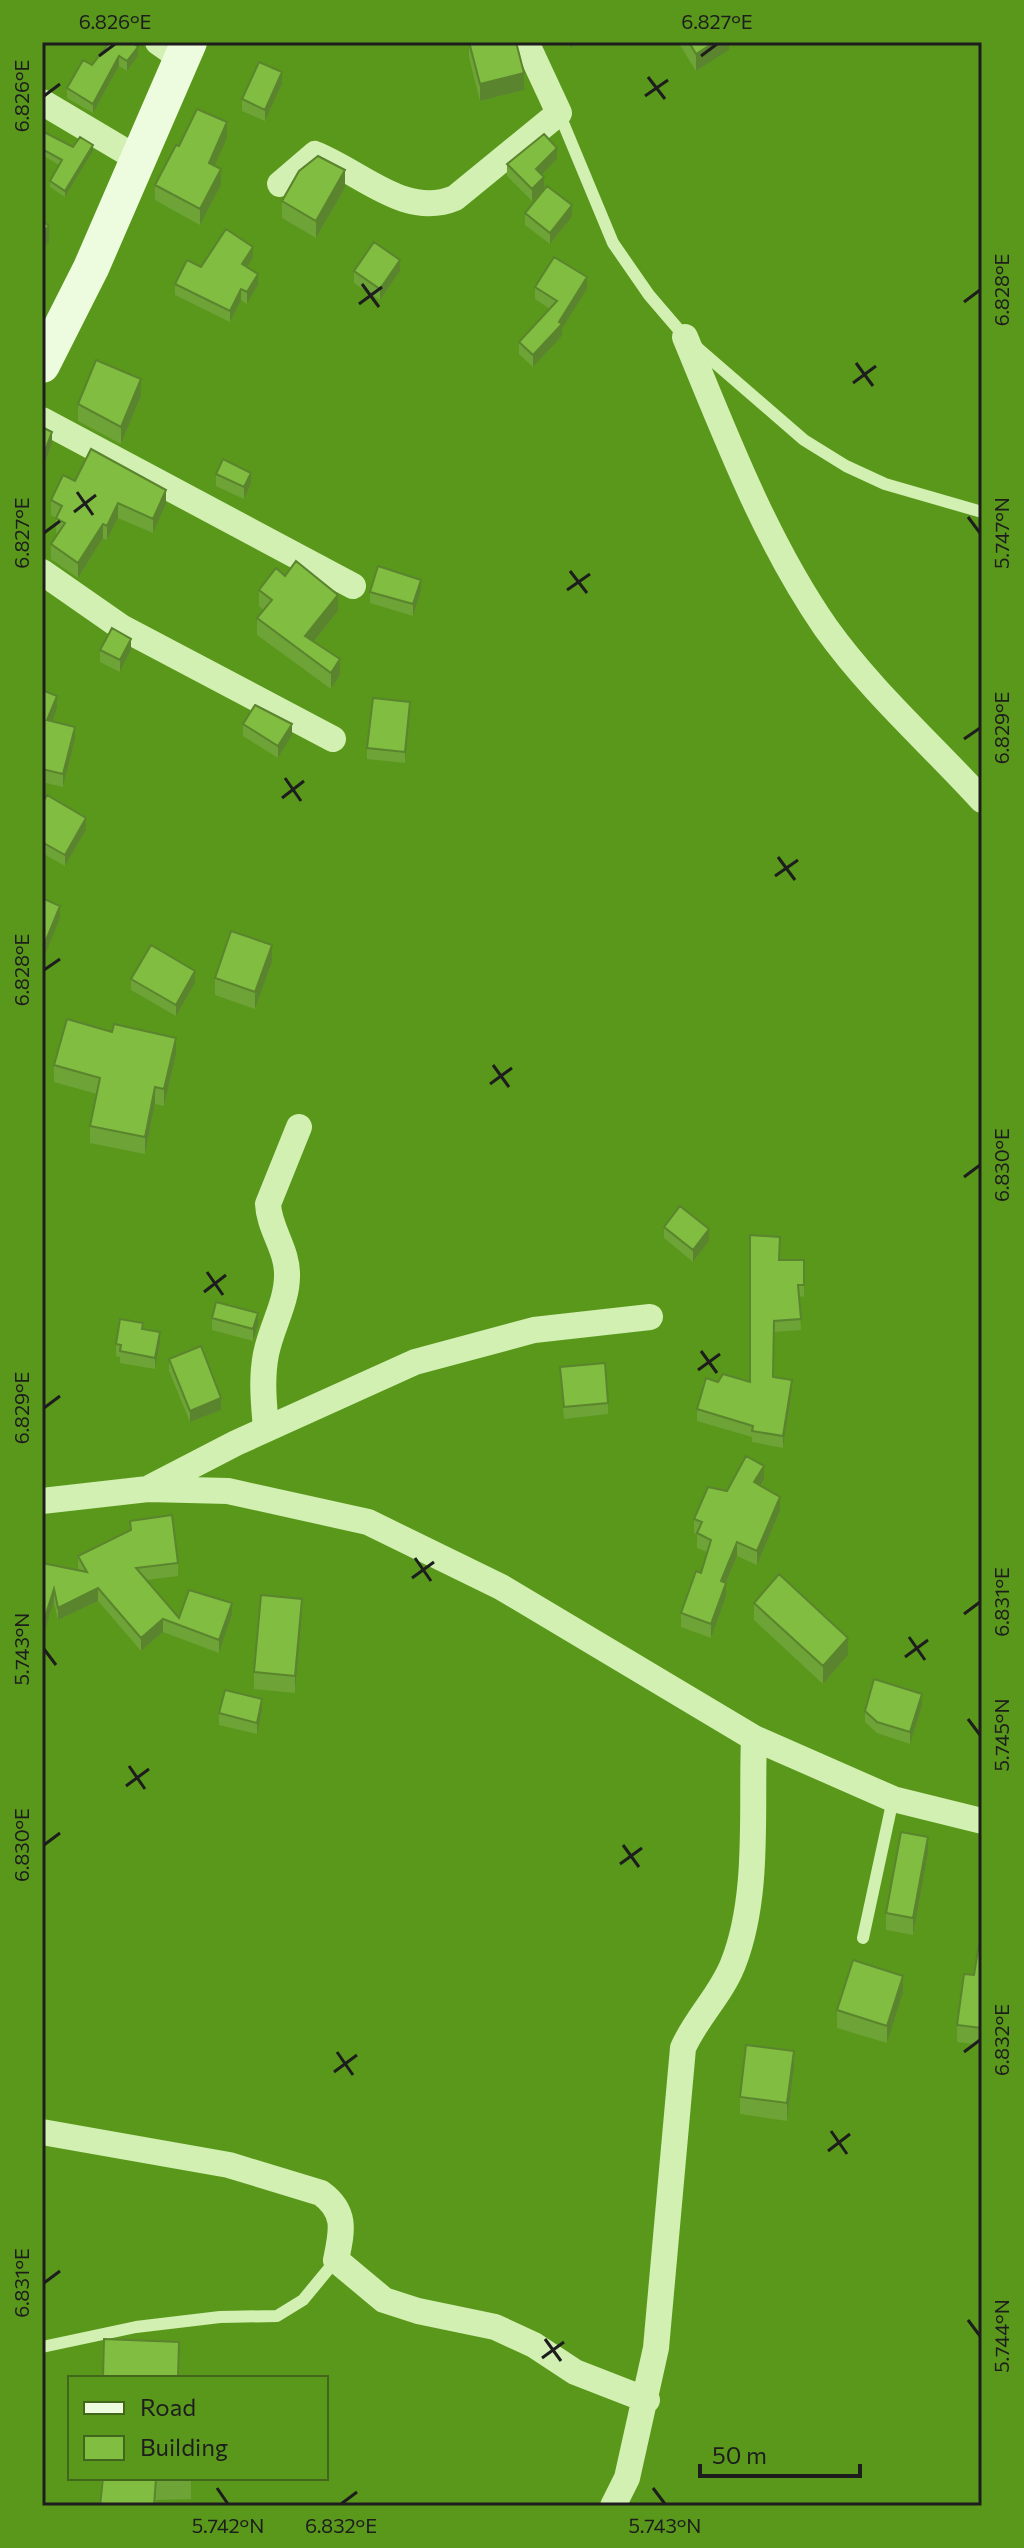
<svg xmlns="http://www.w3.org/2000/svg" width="1024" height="2548" viewBox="0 0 1024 2548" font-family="Commissioner,sans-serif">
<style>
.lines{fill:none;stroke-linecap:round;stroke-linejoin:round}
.lane{stroke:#d1f0b1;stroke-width:12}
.street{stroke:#d1f0b1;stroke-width:26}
.secondary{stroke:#edfbdf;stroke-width:36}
.wall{fill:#6ea337}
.shaded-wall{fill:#5a842d}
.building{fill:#80bd40;stroke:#5a842d;stroke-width:2}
.ticks{fill:none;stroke:#1d1d1d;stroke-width:3}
.neatline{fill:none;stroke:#1d1d1d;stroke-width:3}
.ticks-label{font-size:20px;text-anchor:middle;fill:#1d1d1d}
</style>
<rect width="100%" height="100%" fill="#5a981c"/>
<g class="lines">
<!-- lane -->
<path class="lane" d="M559 113 613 243 649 295 685 337 804 440 846 466 885 484 982 512
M863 1938 893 1799
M42 2347 136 2327 220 2317 277 2316 303 2300 336 2260"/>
<!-- street -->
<path class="street" d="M158 42 181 58
M42 102 138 159
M280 184 315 154C361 172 405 219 455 198L559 113 526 42
M685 337C726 436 765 540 826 628 871 691 930 743 982 800
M42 420 353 586
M42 572 121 627 333 739
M266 1429C264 1404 261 1380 266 1354 271 1328 287 1302 287 1276 288 1250 269 1229 268 1204L299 1127
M151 1487 236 1443 415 1362 534 1330 650 1317
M42 1501 148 1489 228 1491 368 1522 501 1587 754 1738 893 1799 982 1821
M42 2132 229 2165 321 2193C347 2212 342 2231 336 2260L384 2300 418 2311 495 2327 534 2345 575 2372 647 2400
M613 2506 627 2478 656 2348 683 2048C696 2018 721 1995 733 1964 760 1896 751 1810 754 1738"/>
<!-- secondary -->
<path class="secondary" d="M42 365 91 268 189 42"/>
</g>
<!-- wall -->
<path class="wall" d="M110 42 138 56 127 71 119 66 93 113 67 98V88L92 65Z
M469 42H516L524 90 480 101 469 57Z
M678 42H729V50L696 71Z
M282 84 265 121 242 111V99Z
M42 131 73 147 93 151 65 197 50 187V181L59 165 42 155Z
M227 138 214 166 221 185 200 225 155 200V185L179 146Z
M557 159 542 175 532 201 507 176V164Z
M345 188 316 238 282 218V201Z
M525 213 572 217 550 244 525 225Z
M253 258 247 267 258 285 247 304 241 300 230 322 175 295V284L201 267Z
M354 271H400L380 300 354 283Z
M535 287 587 289 562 329V336L533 367 519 354V342L550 309 535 299Z
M141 396 121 444 78 421V404Z
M42 427 52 444 44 465 42 464Z
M216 474 251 484 244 499 216 486Z
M75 481 166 504 153 533 118 518 107 540 103 538 78 578 51 559V544L58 534 56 533V518L51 515V500Z
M285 576 338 611 314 642 340 675 331 689 257 635V618L264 610 259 606V590Z
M421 591 413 616 370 603V592Z
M100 650H131L120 672 100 662Z
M42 690 57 709 52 721 75 740 63 787 42 782Z
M410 714 405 763 367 759V748Z
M243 724 292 735 278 758 243 736Z
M42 804 86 830 65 866 42 853Z
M272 962 255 1009 215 995V978Z
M131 979 195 983 176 1016 131 990Z
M176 1055 164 1106 155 1104 145 1154 90 1143V1126L97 1094 54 1082V1065Z
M664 1227 709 1241 693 1262 664 1238Z
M780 1260H804V1297L799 1296 801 1330 774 1332 773 1377 792 1391 783 1448 752 1442V1437L697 1421V1409L718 1382H750Z
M212 1318 258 1325 253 1341 212 1330Z
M143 1329 160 1344 155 1369 120 1363V1357L116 1356V1344Z
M169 1359 221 1410 190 1422 169 1371Z
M560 1367 608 1403V1414L564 1419Z
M764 1480 761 1486 780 1511 757 1565 737 1556 726 1583V1597L711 1638 681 1627V1613L701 1573 707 1552 697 1548V1534L694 1533V1519L727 1491Z
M130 1521 178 1563V1576L146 1580 179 1618 232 1615 219 1653 163 1632 141 1651 98 1601 58 1620 54 1602 42 1639V1563L80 1571 78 1569V1556L130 1530Z
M754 1603 848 1655 823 1684 754 1620Z
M302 1616 295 1693 254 1689V1672Z
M922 1706 910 1744 877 1733 865 1722V1711Z
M262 1711 257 1734 219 1725V1713Z
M928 1854 913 1935 886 1930V1913Z
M982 1944V2045L957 2042V2025L974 1975Z
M903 1993 887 2043 837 2028V2010Z
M794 2068 787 2121 740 2114V2097Z
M102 2478H191V2499L156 2500V2506H100Z"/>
<!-- shaded-wall -->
<path class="shaded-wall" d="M570 42H580L570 48Z
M715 42H729V50L696 71V54Z
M138 47V56L127 71V61Z
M119 56V66L93 113V104Z
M282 72V84L265 121V110Z
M524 73V90L480 101V84Z
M227 122V138L209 178V163Z
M93 145V151L65 197V191Z
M557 148V159L536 181V169Z
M221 169V185L200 225V209Z
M345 170V188L316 238V221Z
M544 177V189L532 201V189Z
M572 205V217L550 244V233Z
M49 226V242L42 249V233Z
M253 247V258L242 275V264Z
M400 260V271L380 300V289Z
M258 274V285L247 304V292Z
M587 277V289L562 329V336L533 367V355L559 322Z
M241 289V300L230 322V311Z
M141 379V396L121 444V427Z
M52 432V444L44 465V453Z
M251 473V484L244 499V487Z
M166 490V504L153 533V519Z
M118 503V518L107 540V526Z
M103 524V538L78 578V563Z
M421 580V591L413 616V604Z
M338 595V611L305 653V636Z
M131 639V650L120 672V660Z
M340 659V675L331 689V673Z
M57 696V709L47 734V720Z
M410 702V714L405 763V752Z
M292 724V735L278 758V746Z
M75 727V740L63 787V774Z
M86 818V830L65 866V855Z
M60 906V918L42 962V950Z
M272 945V962L255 1009V992Z
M195 971V983L176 1016V1005Z
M176 1038V1055L164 1106V1089Z
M155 1087V1104L145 1154V1137Z
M709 1229V1241L693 1262V1250Z
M258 1313V1325L253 1341V1329Z
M160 1332V1344L155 1369V1358Z
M792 1380V1391L783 1448V1436Z
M221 1398V1410L190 1422V1411Z
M764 1466V1480L754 1496V1482Z
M780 1497V1511L757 1565V1551Z
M737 1542V1556L721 1595V1581Z
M726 1583V1597L711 1638V1624Z
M98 1588V1601L58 1620V1608Z
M54 1589V1602L42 1639V1626Z
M302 1599V1616L295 1693V1676Z
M232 1603V1615L219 1653V1640Z
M163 1619V1632L141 1651V1638Z
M848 1638V1655L823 1684V1666Z
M922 1694V1706L910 1744V1732Z
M262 1699V1711L257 1734V1723Z
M928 1837V1854L913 1935V1918Z
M903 1976V1993L887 2043V2026Z
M794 2051V2068L787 2121V2103Z"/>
<!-- building -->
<path class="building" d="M110 42H133L138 47 127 61 119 56 93 104 67 88 83 60 92 65Z
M469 42H516L524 73 480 84Z
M689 42H715L696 54Z
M259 62 282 72 265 110 242 99Z
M197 109 227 122 209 163 221 169 200 209 155 185 176 145 179 146Z
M42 131 73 147 80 137 93 145 65 191 50 181 62 160 42 149Z
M544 134 557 148 536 169 544 177 532 189 507 164Z
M318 156 345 170 316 221 282 201 299 171Z
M547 186 572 205 550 233 525 213Z
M42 220 49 226 42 233Z
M226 229 253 247 242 264 258 274 247 292 241 289 230 311 175 284 187 260 201 267Z
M374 242 400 260 380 289 354 271Z
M554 257 587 277 559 322 562 324 533 355 519 342 557 301 535 287Z
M96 360 141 379 121 427 78 404Z
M42 427 52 432 44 453 42 452Z
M91 449 166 490 153 519 118 503 107 526 103 524 78 563 51 544 65 523 56 518 62 506 51 500 63 475 75 481Z
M223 459 251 473 244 487 216 474Z
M296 561 338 595 305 636 340 659 331 673 257 618 272 600 259 590 276 568 285 576Z
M378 566 421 580 413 604 370 592Z
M112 628 131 639 120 660 100 650Z
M42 690 57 696 47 720 75 727 63 774 42 769Z
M373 698 410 702 405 752 367 748Z
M255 705 292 724 278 746 243 724Z
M47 795 86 818 65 855 42 842V804Z
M42 898 60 906 42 950Z
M231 931 272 945 255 992 215 978Z
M151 945 195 971 176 1005 131 979Z
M67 1019 112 1032 114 1024 176 1038 164 1089 155 1087 145 1137 90 1126 100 1078 54 1065Z
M680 1206 709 1229 693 1250 664 1227Z
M750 1235 780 1237 779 1260H804V1285H798L801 1319 774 1321 773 1377 792 1380 783 1436 752 1431 753 1426 697 1409 706 1378 718 1382 723 1374 750 1382Z
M216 1302 258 1313 253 1329 212 1318Z
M120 1319 143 1323 142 1329 160 1332 155 1358 120 1351 121 1345 116 1344Z
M201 1346 221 1398 190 1411 169 1359Z
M605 1363 608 1403 564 1407 560 1367Z
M746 1456 764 1466 754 1482 780 1497 757 1551 737 1542 721 1581 726 1583 711 1624 681 1613 696 1571 701 1573 711 1540 697 1533 702 1522 694 1519 708 1487 727 1491Z
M172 1515 178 1563 136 1568 179 1618 189 1590 232 1603 219 1640 163 1619 141 1638 98 1588 58 1608 54 1589 42 1626V1563L87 1572 78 1556 131 1530 130 1521Z
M779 1574 848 1638 823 1666 754 1603Z
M261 1595 302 1599 295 1676 254 1672Z
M874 1679 922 1694 910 1732 877 1722 865 1711Z
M225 1690 262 1699 257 1723 219 1713Z
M901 1832 928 1837 913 1918 886 1913Z
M979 1944H982V2028L957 2025 964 1974 974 1975Z
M853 1960 903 1976 887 2026 837 2010Z
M746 2045 794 2051 787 2103 740 2097Z
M104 2339 179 2342 178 2378H103Z
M103 2478H191V2479H156L154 2506H100Z"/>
<!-- ticks -->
<path class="ticks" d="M99 56 115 44M701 56 717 44M648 77 665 99M44 96 60 84M645 96 668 80M362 284 379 307M964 302 980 290M359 304 382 287M856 363 873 386M853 383 876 366M77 492 93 515M74 512 96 495M968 517 980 533M44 533 60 521M570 571 587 593M567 590 590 574M964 739 980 728M285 778 301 801M282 798 304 781M778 857 795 880M775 876 798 860M44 970 60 959M493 1065 509 1087M490 1084 512 1068M964 1177 980 1165M207 1272 223 1295M204 1292 226 1275M701 1351 717 1373M698 1370 720 1354M44 1408 60 1396M415 1558 431 1581M412 1578 434 1562M964 1614 980 1602M909 1637 925 1660M44 1649 56 1665M905 1657 928 1640M968 1719 980 1735M129 1766 145 1789M126 1786 149 1769M44 1845 60 1833M623 1845 639 1867M620 1864 642 1848M337 2052 353 2075M964 2052 980 2040M334 2072 357 2055M831 2131 847 2154M828 2151 850 2134M44 2283 60 2271M968 2320 980 2336M545 2339 561 2361M542 2358 564 2342M217 2488 228 2504M653 2488 665 2504M341 2504 357 2492"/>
<!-- border -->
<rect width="1024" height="2548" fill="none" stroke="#5a981c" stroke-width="88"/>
<!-- legend -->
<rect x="68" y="2376" width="260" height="104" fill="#5a981c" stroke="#42671c" stroke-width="2"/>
<rect x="84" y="2402" width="40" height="12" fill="#edfbdf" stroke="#42671c" stroke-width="2"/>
<text x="140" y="2416" font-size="24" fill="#1d1d1d">Road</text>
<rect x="84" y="2436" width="40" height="24" fill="#80bd40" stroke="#42671c" stroke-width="2"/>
<text x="140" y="2456" font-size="24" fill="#1d1d1d">Building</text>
<!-- scale -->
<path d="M700 2464v12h160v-12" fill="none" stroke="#1d1d1d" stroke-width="4"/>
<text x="712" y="2464" font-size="24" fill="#1d1d1d" stroke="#5a981c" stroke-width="6" paint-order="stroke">50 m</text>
<rect x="44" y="44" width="936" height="2460" class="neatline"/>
<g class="ticks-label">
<text x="115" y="29">6.826°E</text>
<text x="717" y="29">6.827°E</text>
<text transform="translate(22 96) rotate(-90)" y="7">6.826°E</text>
<text transform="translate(1002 290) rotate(-90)" y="7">6.828°E</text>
<text transform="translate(22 533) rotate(-90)" y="7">6.827°E</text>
<text transform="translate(1002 533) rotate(-90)" y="7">5.747°N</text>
<text transform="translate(1002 728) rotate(-90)" y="7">6.829°E</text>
<text transform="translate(22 970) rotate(-90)" y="7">6.828°E</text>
<text transform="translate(1002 1165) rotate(-90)" y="7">6.830°E</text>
<text transform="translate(22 1408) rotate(-90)" y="7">6.829°E</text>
<text transform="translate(1002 1602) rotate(-90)" y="7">6.831°E</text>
<text transform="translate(22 1649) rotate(-90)" y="7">5.743°N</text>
<text transform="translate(1002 1735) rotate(-90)" y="7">5.745°N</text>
<text transform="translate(22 1845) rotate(-90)" y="7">6.830°E</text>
<text transform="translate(1002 2040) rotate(-90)" y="7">6.832°E</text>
<text transform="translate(22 2283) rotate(-90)" y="7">6.831°E</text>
<text transform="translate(1002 2336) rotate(-90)" y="7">5.744°N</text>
<text x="228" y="2533">5.742°N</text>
<text x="341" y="2533">6.832°E</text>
<text x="665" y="2533">5.743°N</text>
</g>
</svg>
